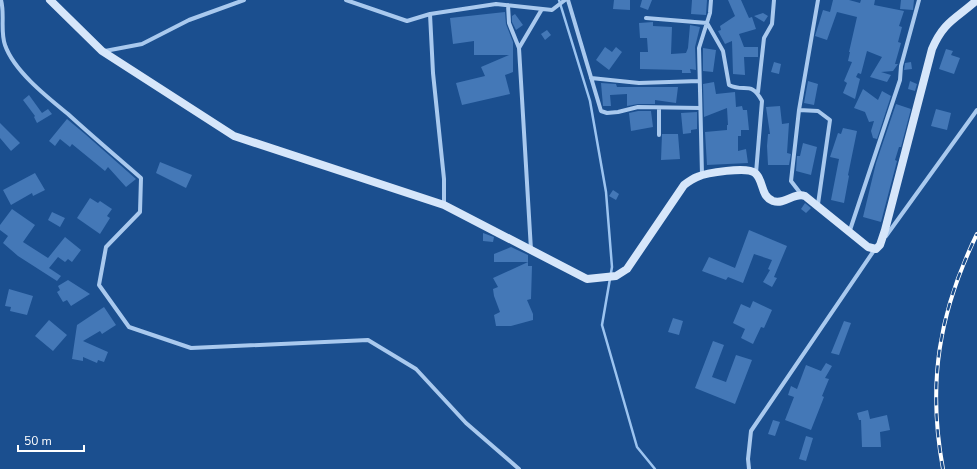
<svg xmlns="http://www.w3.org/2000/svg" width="977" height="469" viewBox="0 0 977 469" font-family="'Nunito Sans',sans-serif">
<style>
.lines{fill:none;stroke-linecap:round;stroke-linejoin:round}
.stream{stroke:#9cc4f0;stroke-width:2.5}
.building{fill:#4478b7}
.minor{stroke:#a9c9ee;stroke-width:4}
.secondary{stroke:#d6e6fa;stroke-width:8}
.rail-casing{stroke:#fff;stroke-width:4}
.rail{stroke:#1b4f8f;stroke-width:2.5;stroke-dasharray:8;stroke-linecap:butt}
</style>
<rect width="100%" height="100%" fill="#1b4f8f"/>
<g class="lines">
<!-- stream -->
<path class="stream" d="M559 0 590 101 606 192 612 267 602 325 637 447 655 469"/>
</g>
<!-- building -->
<path class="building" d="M614 0H630V10L613 9Z
M642 0H652L648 10 640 7Z
M692 0H707L706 15 691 14Z
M728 0H741L749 18 752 17 756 29 739 34 744 47H758V57H744L745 75 733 74 732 41 725 44 718 31 721 30 720 26 735 16Z
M833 0H849L860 3 861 0H875L874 5 904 11 899 26 902 27 898 42 901 43 895 64H898L893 71 881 72 891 75 887 82 870 77 882 57 867 51 861 74 858 73 856 77 860 79 855 99 843 93 847 83 844 81 852 62 848 61 850 52H849L857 17 837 12 827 40 815 36 823 10 830 12Z
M901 0H914L913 10 900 9Z
M505 12 506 24 513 42V72L505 75 510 94 462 105 456 83 485 76 481 67 509 55H474V41L453 44 450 18Z
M763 13 768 16 764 22 754 16Z
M515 14 523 25 516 30 512 22V16Z
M653 22V26L672 27 671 54 686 53 688 48 690 25 700 27 695 47 696 70 690 69 691 73H682V70L640 69V52H648L647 38H640L639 23Z
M547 30 551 35 545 40 541 34Z
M605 47 612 52 616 47 622 52 609 70 596 60Z
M703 48 716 50 713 72 703 71Z
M946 49 953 51 951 55 960 58 954 74 939 69Z
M774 62 781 64 779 74 771 72Z
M911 62 912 69 904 70 905 63Z
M808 81 818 84 814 105 804 103Z
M910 81 917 84 915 91 908 89Z
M714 82 716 94 735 92 736 107 742 106 743 110H747L749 130H741V136H738V151L746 149 748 163 707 165 705 132 727 130V125H728L727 108 704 117 703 84Z
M601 83 616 84 617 87H678L676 103 655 100V104H638L627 106V94L610 95 611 106H603Z
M863 89 878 100 882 91 891 96 877 139 873 138 871 131 874 121 869 122 865 112 854 108Z
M29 95 42 113 48 109 52 114 37 123 34 117 35 116 23 100Z
M896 104 911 109 901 147H899L895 160 897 161 881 222 863 217 876 163Z
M780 106 782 124 789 123 787 153 791 154 789 165H768L767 146 768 134H770L766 107Z
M936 109 951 113 947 130 931 126Z
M638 111H651L653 127 631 131 629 113Z
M697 112V129L691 130V133L683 134 681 113Z
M67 119 85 134 136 179 126 187 108 167 105 171 72 144 70 147 60 139 55 146 49 141Z
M0 123 20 143 11 151 0 138Z
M843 128 857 131 848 175 849 176 844 203 831 200 839 159 830 157 838 133 841 134Z
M662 134H678L680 159 661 160Z
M803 143 817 147 811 175 796 171 797 156H800Z
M160 162 192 175 186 188 156 173Z
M35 173 45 190 33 196 32 193 11 205 3 190Z
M613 190 619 194 616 200 609 196Z
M90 198 98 203 100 201 112 209 107 216 110 218 100 234 77 218Z
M805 203 811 208 806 213 801 209Z
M12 209 35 225 23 242 48 258 65 237 81 250 72 262 68 259 65 262 58 257 49 268 61 276 57 281 18 256 3 243 8 236 0 230V225Z
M52 212 65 218 60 227 48 220Z
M749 230 787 246 774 277 777 278 772 287 763 282 770 270 768 269 772 260 754 254 743 283 728 277 726 280 702 271 709 257 735 268Z
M483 233 494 237 493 242 483 241Z
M511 247 528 255V266H532L531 299 527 300 533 314V320L511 326H496L494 315 500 312 494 296 493 289 498 287 493 278 528 262H494V254Z
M68 280 90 294 71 306 67 300 63 302 57 292 60 290 58 286Z
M9 289 33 296 27 315 10 311 11 307 5 306Z
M753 301 772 310 764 328 761 327 753 344 741 338 745 329 733 323 741 304 750 308Z
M104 307 116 325 102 334 100 331 83 341 108 352 104 362 98 360 97 363 83 357V361L72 359 77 325Z
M673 318 683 321 679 335 668 332Z
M49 320 67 335 53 351 35 336Z
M844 321 851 323 839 355 831 353Z
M713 341 724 345 712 377 726 382 736 355 752 360 735 404 695 388Z
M826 363 832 366 825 378 829 379 822 396 824 397 811 430 785 420 794 397 788 395 791 386 797 389 806 365 821 371Z
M868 410 870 419 887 415 890 430 880 432 881 447H862L861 420H859L857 413Z
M773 420 780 422 775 436 768 434Z
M806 436 813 438 806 461 799 459Z"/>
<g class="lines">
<!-- minor -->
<path class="minor" d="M1 0C5 14 0 31 5 45 14 71 47 97 68 114 92 136 117 157 141 178L140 212 106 247 99 285 129 327 191 348 368 340 416 369 466 423 519 469
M346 0 407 21 430 14 496 4 552 10 565 0
M568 0 601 111 607 113 618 112 638 107 700 108
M508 5 509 23 519 48
M430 14 433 73 444 179V205
M646 18 707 23 723 51 729 85C745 93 751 80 762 101L756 173
M105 51 142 44 189 20 244 0
M591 78 639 83 699 81
M758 92 764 38 772 24 774 0
M799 110 818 111 830 120 818 204
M659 135V108
M702 175 699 48 710 13 711 0
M801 194 791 181 799 110 818 0
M850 230 900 80 901 66 919 0
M886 236 977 110
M531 250 519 48 542 9
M749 469 748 459 751 431 875 249"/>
<!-- secondary -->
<path class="secondary" d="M50 0 102 51 234 136 444 205 587 279 616 276 627 269 684 185C688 182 692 179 697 177 706 173 747 166 755 173 764 180 760 196 773 201 785 205 794 192 805 196L868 247 876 249 880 245 885 230 932 49C944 21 956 19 977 0"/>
<defs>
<path id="rail" d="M943 469C927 383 939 312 977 234"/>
</defs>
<!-- rail casing -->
<use href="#rail" class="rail-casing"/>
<!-- rail -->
<use href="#rail" class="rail"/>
</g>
<!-- scale -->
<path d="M18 445v6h66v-6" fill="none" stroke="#ffffff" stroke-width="2"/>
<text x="24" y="445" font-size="12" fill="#ffffff" stroke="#1b4f8f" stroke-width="3" paint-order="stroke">50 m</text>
</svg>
